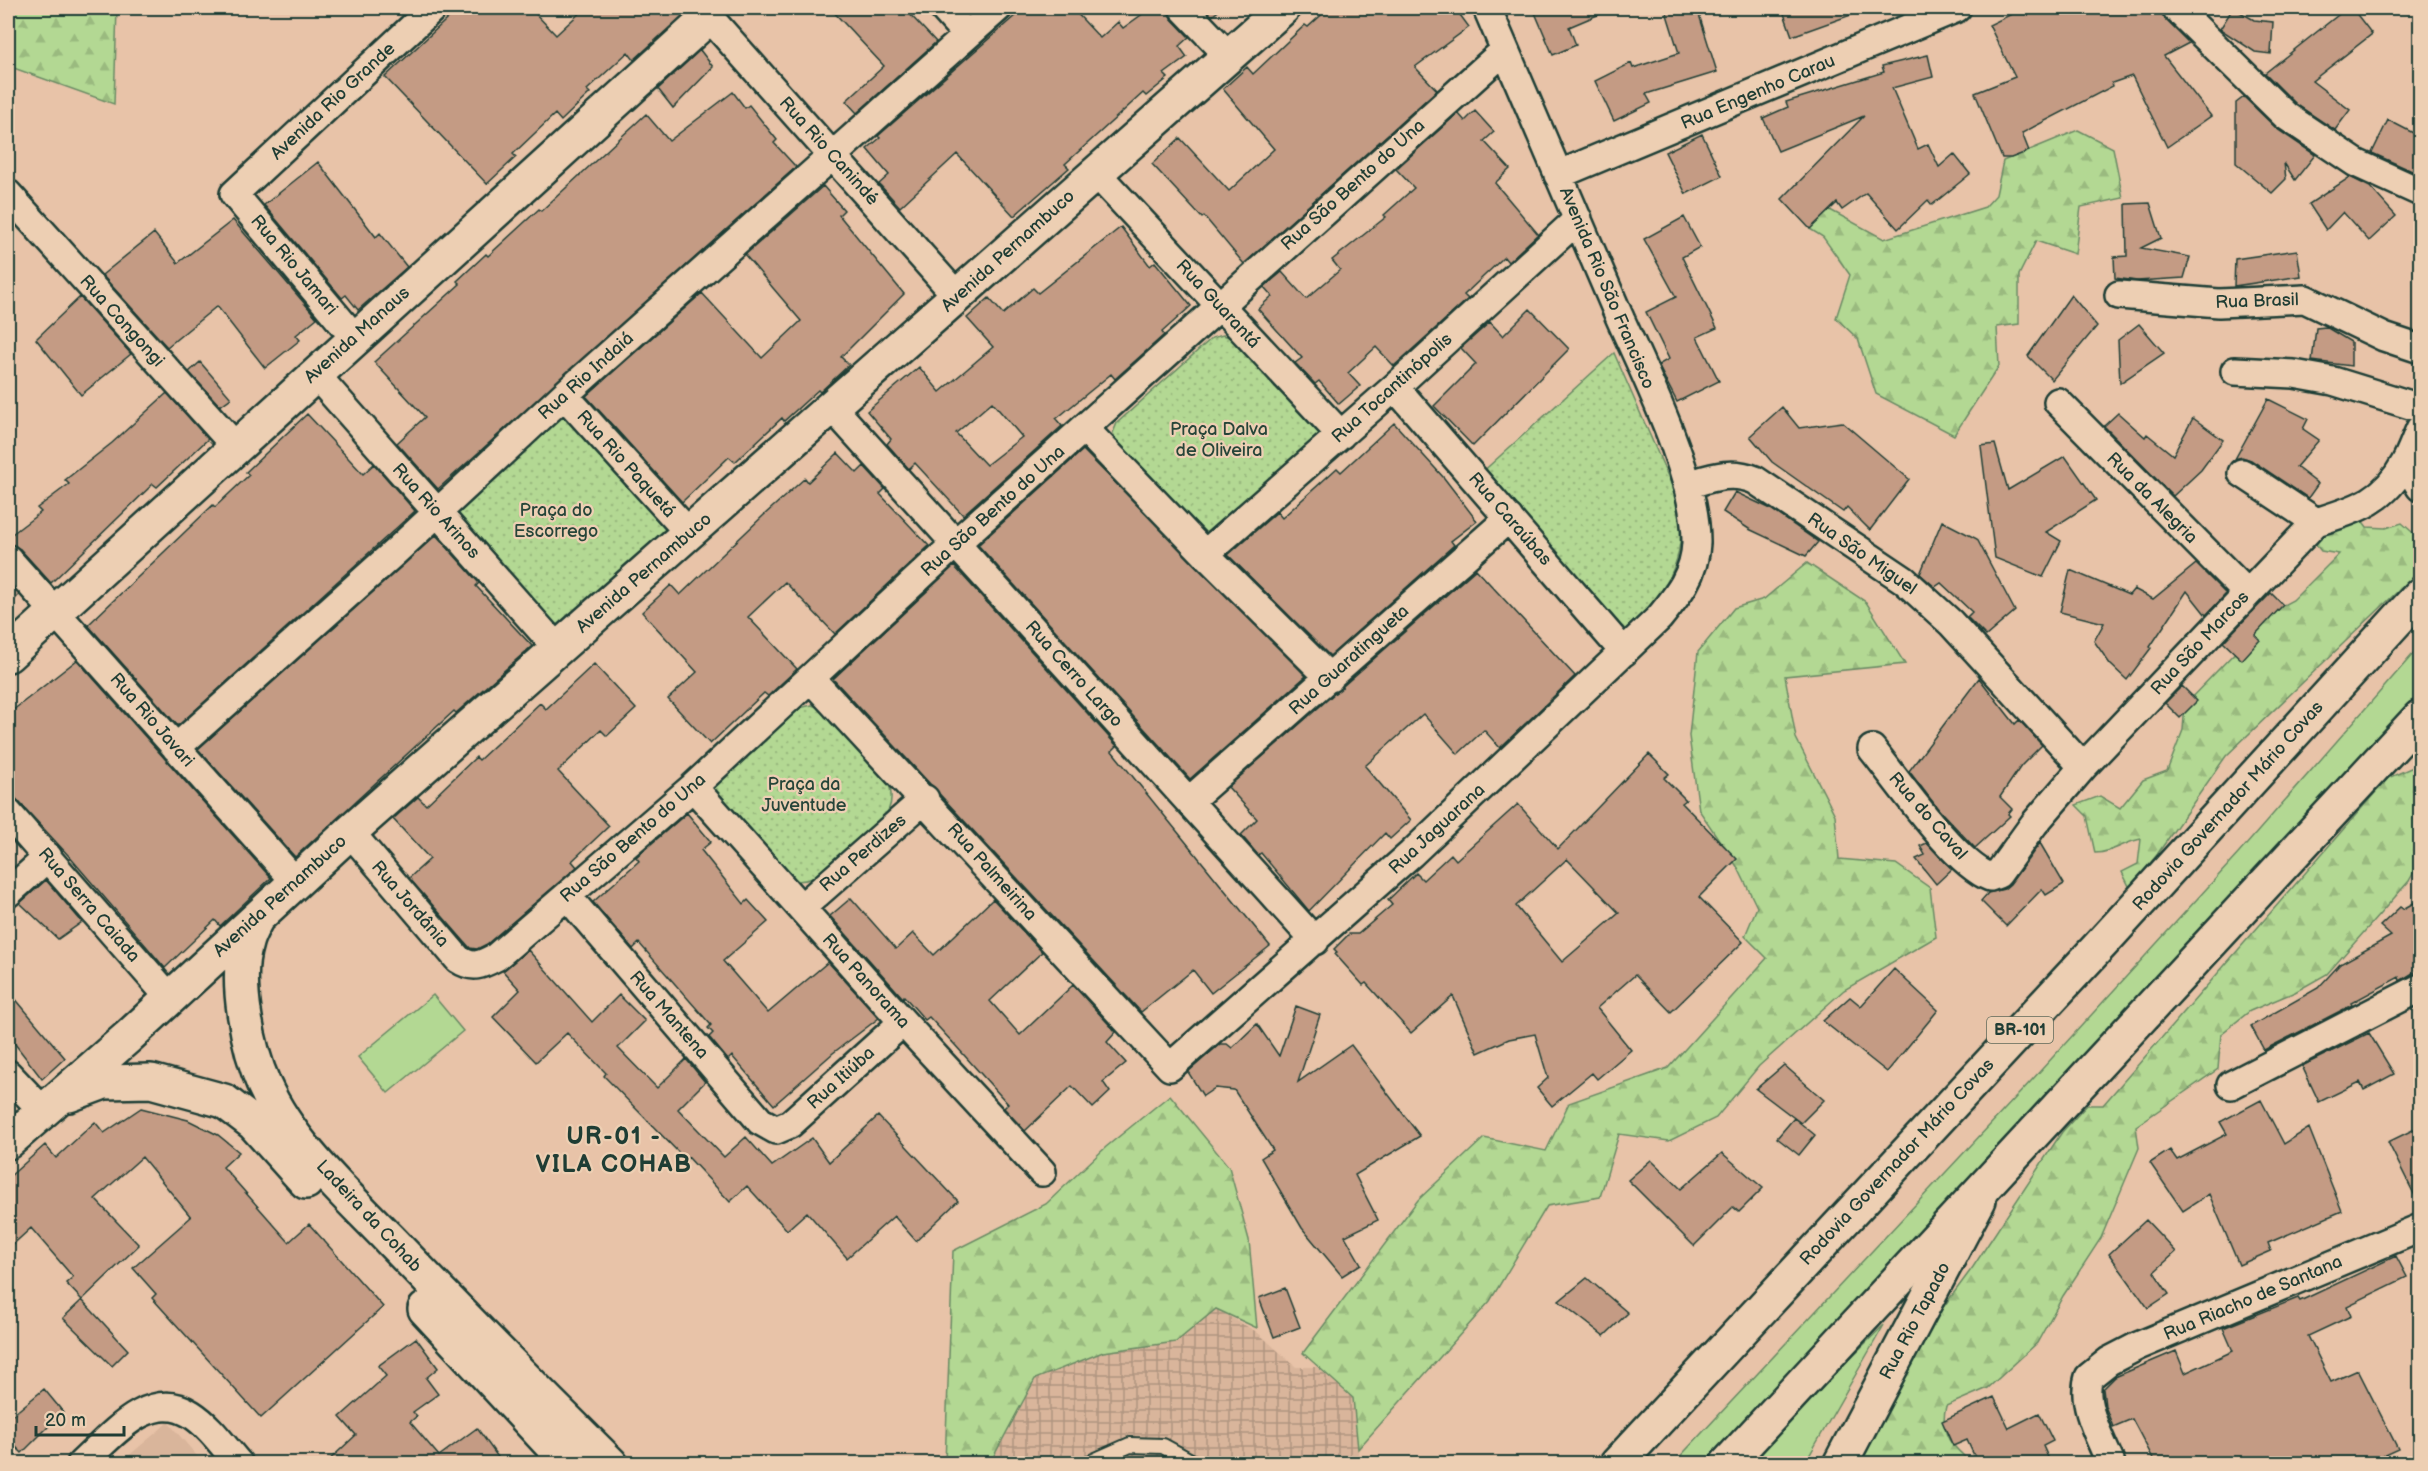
<svg xmlns="http://www.w3.org/2000/svg" width="2428" height="1471" viewBox="0 0 2428 1471" font-family="'Balsamiq Sans',sans-serif">
<style>
.built{fill:#d9b59b}
.industrial{fill:url(#industrial-grid)}
.green{fill:#b3d893;stroke:#698a64;stroke-width:1.5}
.forest{fill:url(#forest-firs);stroke:#698a64;stroke-width:1.5}
.park{fill:url(#park-dots);stroke:#698a64;stroke-width:1.5}
.building{fill:#c49b84;stroke:#1f3d34;stroke-width:1.5;fill-rule:evenodd}
.lines{fill:none;stroke-linecap:round;stroke-linejoin:round}
.service-casing{stroke:#1f3d34;stroke-width:18}
.minor-casing{stroke:#1f3d34;stroke-width:32}
.secondary-casing{stroke:#1f3d34;stroke-width:38}
.trunk-casing{stroke:#1f3d34;stroke-width:38}
.service{stroke:#edcfb3;stroke-width:14}
.minor{stroke:#edcfb3;stroke-width:27}
.secondary{stroke:#edcfb3;stroke-width:33}
.trunk{stroke:#edcfb3;stroke-width:33}
.labels{text-anchor:middle;dominant-baseline:central;stroke-width:4.5;stroke-linejoin:round;paint-order:stroke}
.shield{fill:#edcfb3;stroke:#5d695a;stroke-width:1.5}
.shield-label{font-size:16px;font-weight:bold;fill:#1f3d34}
.street-label{font-size:18px;fill:#1f3d34;stroke:#edcfb3}
.park-label{font-size:18px;fill:#264539;stroke:#edcfb3}
.district-label{font-size:24px;font-weight:bold;letter-spacing:1.5px;fill:#1f3d34;stroke:#edcfb3}
</style>
<defs>
<pattern id="industrial-grid" width="8" height="8" patternUnits="userSpaceOnUse" patternTransform="scale(1.5)"><rect width="8" height="8" fill="#d9b59b"/><path d="M0 4h8M4 0v8" fill="none" stroke="#af947f"/></pattern>
<pattern id="forest-firs" width="22" height="20" patternUnits="userSpaceOnUse" patternTransform="scale(1.5)"><rect width="22" height="20" fill="#b3d893"/><path d="M5 1l3.5 6h-7zM16 11l3.5 6h-7z" fill="#9aba7f"/></pattern>
<pattern id="park-dots" width="8" height="8" patternUnits="userSpaceOnUse" patternTransform="scale(1.5)"><rect width="8" height="8" fill="#b3d893"/><path d="M2 2h.1M6 6h.1" fill="none" stroke="#9aba7f" stroke-width="1.8" stroke-linecap="round"/></pattern>
</defs>
<rect width="100%" height="100%" fill="#e8c3a8"/>
<filter id="ink" filterUnits="userSpaceOnUse"><feTurbulence type="fractalNoise" baseFrequency=".0167" numOctaves="2"/><feDisplacementMap in="SourceGraphic" scale="12" xChannelSelector="R" yChannelSelector="G"/><feConvolveMatrix kernelMatrix="1 2 1 2 8 2 1 2 1" color-interpolation-filters="sRGB"/></filter>
<g filter="url(#ink)">
<!-- built -->
<path class="built" d="M168 1422 203 1463H120L158 1431Z"/>
<!-- industrial -->
<path class="industrial" d="M1216 1309 1257 1332 1296 1367H1317L1353 1398 1359 1463 990 1464 1035 1379 1103 1352 1176 1342Z"/>
<!-- green -->
<path class="green" d="M2420 646V697L1708 1463 1673 1464 2032 1080 2239 853Z
M433 995 463 1031 388 1093 358 1057Z
M1884 1325 1805 1463H1752L1839 1369Z"/>
<!-- forest -->
<path class="forest" d="M8 8H117L114 104 8 66Z
M2078 130 2113 148 2123 198 2081 207 2075 254 2036 241 2019 275V324L1997 327 1999 366 1954 435 1876 394 1858 339 1836 318 1850 275 1823 237 1810 229 1830 210 1884 239 1985 207 1996 195 2003 161Z
M2358 515 2367 527 2386 528 2402 523 2420 539V570L2226 756 2156 856 2130 888 2122 872 2138 864 2141 839C2124 842 2113 853 2095 853L2087 816 2076 805 2100 796 2120 808 2143 780 2167 771 2183 730 2185 704 2246 641 2255 620 2293 600 2339 554 2321 551 2305 531Z
M1807 563 1866 602 1905 664 1785 676 1796 738 1835 815 1839 859 1896 864 1930 888 1936 937 1844 990 1759 1066 1716 1118 1669 1141 1619 1134 1600 1197 1547 1206 1490 1301 1358 1449 1353 1398 1303 1353 1418 1200 1484 1138 1546 1151 1569 1103 1668 1068 1767 958 1745 936 1757 907 1738 868 1699 810 1689 736 1698 652 1734 608 1764 599Z
M2420 764V861L2409 881 2327 974 2295 992 2250 1011 2221 1034 2218 1069 2136 1126 2139 1148 2101 1238 2063 1296 2037 1343 1988 1388 1946 1406C1942 1421 1944 1437 1956 1448 1961 1454 1966 1456 1968 1463L1847 1464 1919 1340 1973 1267 2062 1132 2087 1105H2103L2388 778Z
M1170 1095 1229 1167 1249 1240 1257 1328 1216 1309 1176 1342 1103 1352 1035 1379 990 1463H945L953 1251 1046 1204 1106 1147Z"/>
<!-- park -->
<path class="park" d="M1223 335 1235 339 1322 437 1214 545 1119 449 1113 433 1117 423 1212 338Z
M1614 353 1673 488C1694 551 1670 591 1624 633L1479 475Z
M560 415 566 418 665 527 664 535 559 630 454 519 453 508Z
M812 705 822 709 887 780C894 795 892 809 881 821 860 840 819 891 790 879L714 796 713 788 795 709Z"/>
<!-- building -->
<path class="building" d="M459 8H530L556 35 585 8H682L683 15 634 60 628 52 587 90 590 93 561 121 555 114 513 154 516 157 487 184 385 77Z
M830 8H904L936 42 857 113 846 101 884 66Z
M1024 8H1072L1100 38 1118 22 1123 28 1151 8H1168L1171 18 1189 37 1179 46 1187 57 1164 74 1168 78 1146 96 1143 93 1065 164 1069 168 1014 216 957 154 900 207 879 184 889 175 867 149 880 138 878 136Z
M1204 8H1222L1212 16Z
M1329 8H1455L1469 27 1415 67 1437 90 1244 264 1204 216 1202 218 1152 164 1180 138 1229 191 1274 149 1223 89 1247 67 1253 74 1305 25 1308 27Z
M1533 8H1614L1569 27 1576 45 1553 55Z
M1665 8H1697L1717 72 1646 94 1651 103 1614 121 1595 81 1631 63 1633 68 1679 53Z
M1782 8H1862V11L1792 36Z
M2024 8H2161L2165 19 2189 43 2164 56 2211 116 2167 147 2132 76 2112 83 2113 86 2022 133 2029 151 2011 158H2002L1975 93 2015 77 1989 25Z
M2233 8 2254 20 2273 22 2271 54 2255 52 2220 29Z
M2347 8H2352L2372 34 2312 81 2350 110 2335 130 2296 104 2265 73Z
M700 50 713 67 673 108 658 89Z
M1928 55 1933 77 1892 88 1918 149 1928 144 1939 167 1954 154 1970 174 1932 205 1928 200 1898 229 1866 193 1842 210 1837 203 1810 229 1782 199 1864 116 1778 151 1763 118 1788 107 1786 102 1884 72 1882 66Z
M733 92 745 108 749 105 777 140 774 143 796 167 438 489 397 443 425 417 374 362 460 284 457 281 486 254 488 256 539 209 541 211 646 114 669 141Z
M2244 97 2277 129 2315 155 2295 180 2284 163 2286 179 2272 193 2236 163V103Z
M1475 111 1494 132 1484 141 1510 169 1495 183 1538 234 1508 262 1504 257 1464 295 1468 299 1394 366 1376 347 1348 373 1360 386 1339 404 1319 381 1315 384 1295 363 1302 358 1258 309 1272 296 1264 287 1282 272 1306 299 1340 270 1332 260 1386 217 1384 215 1414 188 1396 169 1458 113 1465 121Z
M2388 120 2421 137V175L2372 153Z
M1702 134 1722 176 1686 194 1665 152Z
M318 162 376 237 380 233 407 267 358 310 346 295 342 298 264 205Z
M2350 177 2370 187 2396 216 2369 241 2343 212 2326 230 2309 204Z
M823 186 844 210 839 215 904 294 841 357 849 365 820 392 818 390 784 421 782 418 735 462 729 457 682 502 586 396 702 293 762 358 801 321 745 255Z
M2150 203 2161 238 2141 248 2190 257 2184 278 2137 281 2115 278 2114 257 2127 256 2126 204Z
M1684 217 1700 247 1682 257 1717 328 1697 337 1719 381 1677 402 1658 365 1669 359 1646 312 1676 297 1644 239Z
M233 220 317 318 296 335 300 340 265 368 217 306 167 347 102 275 154 233 178 263Z
M1121 227 1150 266 1155 262 1191 306 1162 332 1164 335 1115 379 1111 374 1056 419 1062 426 963 515 915 463 909 469 887 444 891 439 867 411 919 367 940 392 993 347 967 318 989 298 1003 314 1033 288 1038 293ZM992 402 1022 437 986 465 956 433Z
M2297 250 2301 276 2234 286 2235 259Z
M2071 295 2097 326 2052 380 2028 356Z
M80 297 131 354 81 395 36 339Z
M1530 309 1569 349 1473 446 1434 406 1476 364 1461 348 1490 322 1503 336Z
M2139 324 2164 353 2120 383 2118 340Z
M2326 327 2351 342V366L2312 361 2316 328Z
M200 362 231 398 220 406 189 372Z
M167 393 208 439 157 487 153 484 51 583 20 549 8 544V537L41 512 37 508 69 484 65 480 112 443Z
M2268 399 2308 419 2303 429 2319 440 2296 467 2318 484 2308 498 2251 460 2242 457 2235 459Z
M1782 407 1799 428 1842 422 1909 479 1870 530 1847 507 1843 512 1772 462 1750 436Z
M2118 413 2145 437 2147 434 2173 455 2193 418 2223 440 2201 470 2173 496 2104 426Z
M307 414 363 474 374 464 415 511 178 726 88 625 213 505 215 507 249 475 246 472Z
M1394 423 1444 478 1477 521 1451 541 1454 545 1330 656 1228 555 1277 512 1282 518 1337 468 1341 472Z
M1995 444 2008 490 2065 456 2096 500 2046 532 2061 541 2043 577 1995 558 1981 446Z
M1083 450 1306 676 1190 779 978 545Z
M838 453 857 473 864 466 885 489 880 494 929 546 835 634 785 582 748 617 797 669 768 696 764 693 710 744 668 699 697 672 642 612 671 585 680 595 764 515 805 478 808 482Z
M1735 492 1771 509 1818 542 1806 556 1749 529 1723 512Z
M1942 521 1977 539 2015 611 1986 636 1967 617 1972 612 1941 583 1935 587 1920 574Z
M436 535 479 583 476 586 532 646 456 713 454 711 295 857 198 749Z
M2196 564 2226 594 2206 615 2187 591 2150 647 2151 648 2127 680 2110 664 2094 641 2104 623 2060 612 2070 570 2129 595 2134 589 2153 599Z
M954 566 1117 746 1112 751 1270 946 1211 993 1193 970 1141 1012 833 679Z
M1476 569 1575 676 1500 748 1484 730 1458 754 1423 714 1365 766 1411 820 1390 839 1385 833 1309 911 1261 853 1258 855 1241 835 1257 819 1228 787Z
M8 582 19 595 8 606Z
M2271 593 2283 605 2255 635 2260 640 2242 660 2223 642Z
M77 660 271 878 220 926 215 920 165 968 68 855 8 790V714Z
M594 664 636 709 607 736 601 730 558 771 609 826 572 861 577 867 487 944 477 949 470 948 409 878 430 859 393 819 418 797 426 805 476 757 479 760 540 703 546 709Z
M1979 678 2015 724 2019 720 2042 745 2021 766 2000 797 2012 809 2008 814 2010 816 1975 848 1939 810 1909 771Z
M2182 686 2197 701 2180 718 2165 703Z
M1649 754 1669 774 1664 778 1686 800 1682 803 1737 859 1699 897 1743 942 1671 1012 1635 975 1597 1008 1631 1050 1597 1079 1592 1073 1552 1106 1537 1088 1548 1078 1535 1034 1509 1039 1478 1053 1453 996 1411 1033 1366 983 1363 985 1335 954 1337 952 1334 949 1349 934H1358L1392 905 1388 900 1416 873 1423 880 1451 854 1456 860 1518 804 1558 849ZM1567 859 1619 913 1562 962 1516 906Z
M687 813 711 842 701 850 744 904 748 900 768 922 723 961 768 1013 828 962 879 1018 833 1053 774 1105 732 1056 728 1060 709 1037 713 1033 708 1028 711 1025 639 943 633 949 593 902 639 861 636 857Z
M1927 843 1952 869 1936 884 1916 859 1925 855 1920 846Z
M2040 843 2064 884 2046 895 2042 889 2006 926 1981 901 1988 893 2004 889 2010 884Z
M46 880 82 922 58 939 20 903Z
M851 898 896 949 913 933 934 955 993 899 1042 952 990 1001 1020 1035 1073 985 1116 1032 1107 1042 1126 1063 1103 1082 1110 1092 1093 1108 1072 1086 1025 1131 1004 1108 1008 1104 955 1045 929 1017 925 1020 904 996 903 998 830 916Z
M2421 899V968L2400 981 2399 977 2351 1003 2352 1005 2264 1050 2251 1026 2318 988 2340 964 2391 936 2380 926 2400 907 2403 909Z
M528 950 592 1022 619 995 645 1021 618 1048 657 1088 686 1059 705 1082 678 1109 724 1157 746 1137 772 1166 812 1138 829 1162 878 1116 958 1201 916 1241 894 1216 847 1258 807 1212 787 1230 747 1186 730 1202 688 1157 686 1160 604 1076 606 1073 567 1033 536 1062 493 1017 520 990 503 971Z
M1894 969 1938 1010 1887 1072 1823 1021 1850 997 1861 1006Z
M8 990 65 1058 42 1079 8 1035Z
M1296 1006 1320 1015 1298 1082 1351 1045 1420 1136 1355 1175 1378 1220 1345 1236 1361 1264 1342 1276 1302 1228 1261 1158 1273 1150 1234 1090 1215 1088 1203 1096 1188 1072 1220 1044H1227L1232 1048 1257 1024 1279 1056Z
M2369 1033 2394 1074 2364 1090 2360 1082 2319 1102 2302 1066Z
M1784 1065 1824 1100 1801 1123 1756 1089Z
M2261 1100 2284 1144 2309 1128 2342 1211 2268 1243 2271 1251 2239 1265 2209 1194 2183 1211 2150 1163 2170 1150 2177 1160 2227 1134 2220 1122Z
M141 1108 188 1120 218 1135 239 1152 223 1167 289 1242 309 1224 383 1307 261 1418 152 1298 156 1294 133 1268 191 1217 142 1157 95 1199 139 1245 82 1300 66 1283 73 1277 31 1228 8 1249V1178L45 1145 56 1158 95 1122 104 1133Z
M1794 1118 1815 1135 1799 1155 1777 1138Z
M2421 1126V1208L2388 1142Z
M1722 1153 1763 1188 1739 1212 1733 1207 1694 1246 1628 1180 1651 1160 1681 1189Z
M2146 1220 2176 1252 2154 1272 2169 1294 2148 1308 2109 1254Z
M2396 1256 2407 1277 2347 1306 2351 1316 2308 1336 2331 1382 2358 1370 2398 1449 2365 1464H2156L2132 1419 2113 1427 2105 1406 2103 1389 2115 1377 2176 1351 2185 1373 2233 1351 2223 1328 2298 1298 2300 1301Z
M1587 1278 1628 1313 1604 1336 1559 1301Z
M1285 1288 1300 1327 1274 1337 1259 1298Z
M82 1300 128 1350 112 1366 63 1318Z
M416 1338 438 1368 426 1378 438 1394 413 1412 417 1416 410 1422 439 1456 477 1428 503 1464H325L356 1435 340 1417 386 1376 378 1366Z
M44 1389 63 1412 22 1453 8 1439V1419Z
M1994 1397 2009 1428 2039 1413 2053 1441 2043 1446 2051 1464H1978L1967 1440 1953 1446 1942 1421Z"/>
<g class="lines">
<defs>
<path id="service" d="M1087 1464 1130 1445 1163 1446 1196 1464"/>
<path id="minor" d="M943 8 967 35
M1183 8 1229 56
M2176 8 2286 116 2356 163 2420 192
M709 17 957 296
M1096 173 1341 435
M1558 175 1957 8
M8 194 236 447
M2119 295 2219 303 2305 299 2384 337 2420 349
M354 337 234 194 433 8
M2235 371 2294 374 2333 381 2420 408
M315 374 558 649
M1395 387 1624 652
M564 395 689 533
M2058 402 2247 593
M832 407 1315 941
M1084 428 1205 554 1330 678
M2406 462 2420 487
M2242 473 2316 522
M1687 485C1711 478 1731 470 1755 480L1904 580 1951 623 2083 767
M1205 554 1395 387 1578 219
M8 559 295 881
M811 679 1170 1067 1411 854 1659 618C1678 595 1695 574 1696 543 1697 477 1646 377 1619 316 1575 213 1531 110 1487 8
M176 748 396 551 564 395 998 8
M1872 749C1898 781 1954 863 1990 877L1998 874 2034 824 2083 767 2316 522C2357 509 2384 502 2405 463 2411 452 2415 440 2420 429
M693 787 903 1022 1042 1172
M1189 801 1509 518
M8 813 169 997
M350 832 458 959C473 969 481 965 496 957L693 787 956 543 1505 50
M8 893 48 857
M567 896 760 1121 776 1130 790 1124 903 1022
M801 908 925 799
M8 1074 42 1110
M2231 1085 2420 988
M81 1464C109 1439 149 1387 191 1414 210 1426 224 1447 239 1464
M2111 1464C2101 1440 2080 1403 2089 1377L2109 1361 2138 1346 2420 1228"/>
<path id="secondary" d="M8 655 709 17 700 8
M257 918C253 926 248 934 246 943 234 981 248 1049 264 1085 291 1145 345 1193 390 1240 463 1316 536 1390 611 1464
M69 1095 104 1082 151 1081 224 1101 253 1123 306 1182
M8 1142 128 1037 350 832 1283 8
M425 1309 569 1464
M1840 1464 1979 1200"/>
<path id="trunk" d="M1617 1464 2104 941 2420 595
M1727 1464 2420 717"/>
</defs>
<!-- service casing -->
<use href="#service" class="service-casing"/>
<!-- minor casing -->
<use href="#minor" class="minor-casing"/>
<!-- secondary casing -->
<use href="#secondary" class="secondary-casing"/>
<!-- trunk casing -->
<use href="#trunk" class="trunk-casing"/>
<!-- service -->
<use href="#service" class="service"/>
<!-- minor -->
<use href="#minor" class="minor"/>
<!-- secondary -->
<use href="#secondary" class="secondary"/>
<!-- trunk -->
<use href="#trunk" class="trunk"/>
</g>
</g>
<g class="labels">
<!-- shield labels -->
<rect class="shield" x="1987" y="1017" width="66" height="26" rx="4.5"/>
<g class="shield-label">
<text x="2020" y="1030">BR-101</text>
</g>
<!-- street labels -->
<g class="street-label">
<text transform="translate(1758 92) rotate(-23)">Rua Engenho Carau</text>
<text transform="translate(333 101) rotate(-43)">Avenida Rio Grande</text>
<text transform="translate(829 151) rotate(48)">Rua Rio Canindé</text>
<text transform="translate(1353 185) rotate(-42)">Rua São Bento do Una</text>
<text transform="translate(1008 251) rotate(-42)">Avenida Pernambuco</text>
<text transform="translate(294 265) rotate(50)">Rua Rio Jamari</text>
<text transform="translate(1607 288) rotate(67)">Avenida Rio São Francisco</text>
<text transform="translate(2257 301) rotate(-2)">Rua Brasil</text>
<text transform="translate(1218 304) rotate(47)">Rua Guarantá</text>
<text transform="translate(122 321) rotate(48)">Rua Congongi</text>
<text transform="translate(357 335) rotate(-42)">Avenida Manaus</text>
<text transform="translate(586 376) rotate(-42)">Rua Rio Indaiá</text>
<text transform="translate(1392 388) rotate(-42)">Rua Tocantinópolis</text>
<text transform="translate(626 464) rotate(48)">Rua Rio Paquetá</text>
<text transform="translate(2152 498) rotate(45)">Rua da Alegria</text>
<text transform="translate(436 511) rotate(48)">Rua Rio Arinos</text>
<text transform="translate(993 511) rotate(-42)">Rua São Bento do Una</text>
<text transform="translate(1510 519) rotate(49)">Rua Caraúbas</text>
<text transform="translate(1862 554) rotate(35)">Rua São Miguel</text>
<text transform="translate(644 573) rotate(-41)">Avenida Pernambuco</text>
<text transform="translate(2200 643) rotate(-47)">Rua São Marcos</text>
<text transform="translate(1349 660) rotate(-42)">Rua Guaratingueta</text>
<text transform="translate(1074 674) rotate(48)">Rua Cerro Largo</text>
<text transform="translate(152 720) rotate(49)">Rua Rio Javari</text>
<text transform="translate(2228 806) rotate(-48)">Rodovia Governador Mário Covas</text>
<text transform="translate(1928 816) rotate(49)">Rua do Caval</text>
<text transform="translate(1437 829) rotate(-43)">Rua Jaguarana</text>
<text transform="translate(633 838) rotate(-41)">Rua São Bento do Una</text>
<text transform="translate(863 853) rotate(-41)">Rua Perdizes</text>
<text transform="translate(992 872) rotate(48)">Rua Palmeirina</text>
<text transform="translate(280 896) rotate(-42)">Avenida Pernambuco</text>
<text transform="translate(410 904) rotate(49)">Rua Jordânia</text>
<text transform="translate(89 905) rotate(49)">Rua Serra Caiada</text>
<text transform="translate(866 981) rotate(48)">Rua Panorama</text>
<text transform="translate(669 1015) rotate(49)">Rua Mantena</text>
<text transform="translate(841 1078) rotate(-42)">Rua Itiúba</text>
<text transform="translate(1897 1162) rotate(-47)">Rodovia Governador Mário Covas</text>
<text transform="translate(369 1216) rotate(47)">Ladeira da Cohab</text>
<text transform="translate(2253 1298) rotate(-23)">Rua Riacho de Santana</text>
<text transform="translate(1915 1321) rotate(-62)">Rua Rio Tapado</text>
</g>
<!-- park labels -->
<g class="park-label">
<text x="1219" y="429">Praça Dalva<tspan x="1219" dy="21">de Oliveira</tspan></text>
<text x="556" y="510">Praça do<tspan x="556" dy="21">Escorrego</tspan></text>
<text x="804" y="784">Praça da<tspan x="804" dy="21">Juventude</tspan></text>
</g>
<!-- district labels -->
<g class="district-label">
<text x="614" y="1136">UR-01 -<tspan x="614" dy="28">VILA COHAB</tspan></text>
</g>
</g>
<!-- margin -->
<rect width="2428" height="1471" fill="none" stroke="#edcfb3" stroke-width="30"/>
<rect x="15" y="15" width="2398" height="1441" fill="none" stroke="#1f3d34" stroke-width="2" filter="url(#ink)"/>
<!-- scale -->
<path d="M36 1426v9h88v-9" fill="none" stroke="#1f3d34" stroke-width="3"/>
<text x="45" y="1426" font-size="18" fill="#1f3d34" stroke="#edcfb3" stroke-width="4.5" paint-order="stroke">20 m</text>
</svg>
